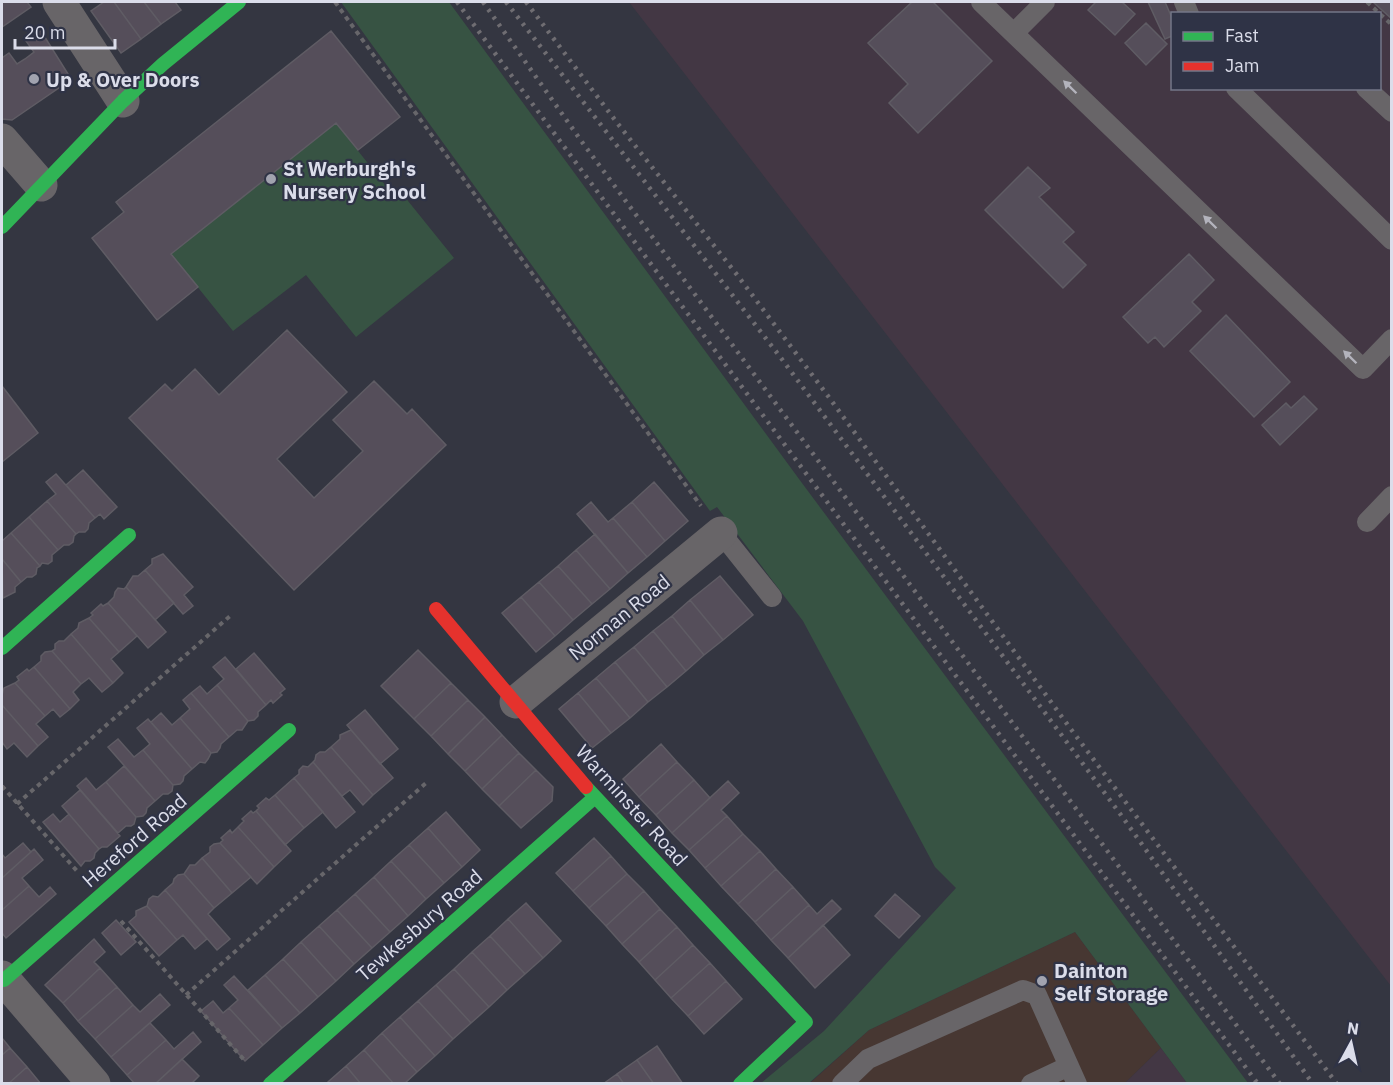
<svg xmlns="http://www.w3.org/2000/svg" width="1393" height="1085" viewBox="0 0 1393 1085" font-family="'IBM Plex Sans',sans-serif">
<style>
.commercial{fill:#473732}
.industrial{fill:#433744;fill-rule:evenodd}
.green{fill:#375343}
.building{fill:#554e5a;stroke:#5f5c64;stroke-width:1.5}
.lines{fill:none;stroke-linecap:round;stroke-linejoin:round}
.path{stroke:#67666a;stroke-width:4;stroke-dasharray:4.5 4.5;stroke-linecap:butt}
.lane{stroke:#686568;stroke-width:20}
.street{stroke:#686568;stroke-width:33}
.fast{stroke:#30b455;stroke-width:14}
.jam{stroke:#e5322d;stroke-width:14}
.rail{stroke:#6f6d72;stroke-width:4.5;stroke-dasharray:3 6;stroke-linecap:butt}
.oneway{fill:#b3b3bc}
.poi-dot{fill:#a1a3af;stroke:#2f3346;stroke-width:2}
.labels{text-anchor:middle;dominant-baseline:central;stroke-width:4.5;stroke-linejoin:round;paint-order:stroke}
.poi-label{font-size:20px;font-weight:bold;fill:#dbddea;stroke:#2f3346;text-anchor:start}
.street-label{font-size:20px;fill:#dbddea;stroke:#2f3346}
</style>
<rect width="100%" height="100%" fill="#343641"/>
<!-- commercial -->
<path class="commercial" d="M1075 932 1161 1048 1125 1083 809 1084 869 1030Z"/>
<!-- industrial -->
<path class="industrial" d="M629 2H1391V986ZM1172 14H1380V88H1172Z
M1161 1048 1187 1083H1125Z"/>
<!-- green -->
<path class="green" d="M341 2H449L799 479 1248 1083H1187L1075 932 869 1030 809 1083H761L824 1031 956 888 935 867 803 621 717 507 710 511Z
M336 123 397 200 404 196 454 258 356 337 306 275 233 331 171 254Z"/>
<!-- building -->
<path class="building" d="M2 2H27L31 7 2 27Z
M104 2H114L141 39 121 53 91 11Z
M114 2H144L161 24 141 39Z
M144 2H175L181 10 161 24Z
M912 2H933L992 61 918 133 889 103 908 84 868 43Z
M1096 2H1122L1135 14 1115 35 1088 10Z
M1148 2H1165L1172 18V36L1165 39Z
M1373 2H1392V19Z
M1146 23 1167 44 1146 65 1125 43Z
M41 31 68 74 66 83 12 120 2 119V58L9 53 17 64 25 59 34 52 26 41Z
M331 31 400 117 358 150 336 123 171 254 198 287 157 320 92 238 124 212 116 202Z
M1028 167 1050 188 1039 197 1074 232 1063 242 1086 265 1063 288 985 210Z
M1189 254 1214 280 1192 302 1201 311 1164 347 1155 337 1148 343 1123 317Z
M1226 315 1290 382 1254 417 1190 351Z
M287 330 347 392 277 459 314 498 363 451 333 420 374 381 407 414 412 409 446 445 294 590 129 418 165 384 172 391 195 369 219 395Z
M2 386 38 433 2 462Z
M1304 396 1317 409 1280 445 1262 425 1286 403 1291 408Z
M83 470 117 507 104 519 100 514 95 518 66 485Z
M56 474 95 518 89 523 88 529 85 532H79L76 534 47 501 56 494 46 482Z
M654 482 688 521 665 541 632 502Z
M47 501 76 534 74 536 73 542 69 545H64L58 550 29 517Z
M591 502 608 522 613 518 647 557 628 573 577 514Z
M632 502 665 541 647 557 613 518Z
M29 517 58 550 52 555V561L48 564 42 563 40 566 11 533Z
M11 533 40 566 37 568 36 574 32 577H27L21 582 2 559V541Z
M595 534 628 573 610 589 576 550Z
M576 550 610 589 592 604 558 566Z
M163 554 193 587 184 595 193 606 183 614 145 570 152 564V559Z
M2 559 21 582 15 587V592L3 598Z
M558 566 592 604 573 620 539 582Z
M145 570 174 603 155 620 126 587 133 576H138Z
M720 576 753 615 723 640 690 600Z
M539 582 573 620 555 636 521 597Z
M126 587 166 632 148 648 108 603 114 597 115 592 118 588 124 589Z
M521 597 555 636 536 652 502 613Z
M690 600 723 640 704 655 672 616Z
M108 603 137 636 119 652 89 618 93 615 91 613 101 604 103 606Z
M672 616 704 655 686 671 653 631Z
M89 618 119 652 111 659 123 673 113 683 71 634 78 628 79 623Z
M653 631 686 671 667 687 634 647Z
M71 634 113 683 102 692 89 678 81 684 52 651 55 649V644L59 641H64Z
M634 647 667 687 648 702 615 662Z
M418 650 451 683 414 719 381 686Z
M52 651 81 684 73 692 79 700 70 709 34 667 41 661V656L45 652Z
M254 653 285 689 280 693 282 695 273 703 271 700 266 705 236 669Z
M225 657 266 705 258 712V716L254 720 248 721 217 685 224 679 213 667Z
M615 662 648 702 630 718 596 678Z
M34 667 70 709 60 717 53 709 45 716 15 683 19 680 17 677 27 669 29 671Z
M596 678 630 718 611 733 578 693Z
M15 683 45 716 36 724 48 737 38 746 2 705V695L4 688Z
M451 683 468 700 431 736 414 719Z
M217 685 248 721 242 730H237L229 737 191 693 200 686 207 694Z
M191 693 229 737 221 744 220 748 217 752 211 753 180 718 190 709 183 700Z
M578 693 611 733 592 748 559 709Z
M468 700 485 717 448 754 431 736Z
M2 705 38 746 27 757 14 743 7 749 2 742Z
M365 710 398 749 380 764 347 725Z
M161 713 172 725 180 718 211 753 208 759 205 763 200 762 192 769 151 722Z
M485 717 502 735 465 771 448 754Z
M148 719 192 769 184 776 183 781 180 784 173 785 143 750 150 744 137 728Z
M351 730 393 778 373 795 331 747 340 739V735Z
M502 735 519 753 482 789 465 771Z
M118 739 134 757 143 750 173 785 172 791 168 794H163L155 801 108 747Z
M661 744 677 762 639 797 623 779Z
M331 747 373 795 363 805 350 790 342 796 313 762 315 760 316 755 320 752H325Z
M519 753 536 770 499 806 482 789Z
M313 762 355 812 336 828 294 778 299 774V770L303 766 308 767Z
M677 762 694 780 656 815 639 797Z
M124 766 155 801 147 808 146 813 143 816 136 817 106 782Z
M536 770 553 787 552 801 521 828 499 806Z
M86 778 96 790 106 782 136 817 134 824 131 826H126L118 833 77 786Z
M294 778 323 812 304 828 275 795Z
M694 780 710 798 672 833 656 815Z
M728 781 739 793 721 810 727 816 689 850 672 833Z
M80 790 120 836 107 847H102L99 849 62 806Z
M275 795 304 828 285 845 256 811 259 808 257 806 266 798 269 800Z
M251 811 253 813 256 811 291 851 274 867 238 827 244 821 242 819Z
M446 812 480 850 462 867 428 828Z
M53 814 60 822 69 814 99 849 95 853 94 858 90 861H85L81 866 43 822Z
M727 816 743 834 705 868 689 850Z
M238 827 274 867 257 884 220 843 223 840 221 838 230 830 232 833Z
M428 828 462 867 444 883 409 845Z
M743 834 760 851 721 886 705 868Z
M594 838 611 856 573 891 556 873Z
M23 843 31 852 2 878V854L5 858Z
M220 843 251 877 232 893 202 858 210 852V847L214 844Z
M409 845 444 883 426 899 391 861Z
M34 849 43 860 22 878 29 886 2 910V878Z
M760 851 776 869 738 904 721 886Z
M611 856 627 874 589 908 573 891Z
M202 858 232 893 214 908 184 874 190 865H195Z
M391 861 426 899 408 916 374 877Z
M776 869 793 887 755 922 738 904Z
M184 874 214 908 208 914 230 939 217 950 165 890 173 883 174 879 178 875Z
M627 874 644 891 606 926 589 908Z
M374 877 408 916 390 932 355 894Z
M29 886 39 897 50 887 56 894 6 938 2 933V910Z
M793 887 809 905 771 940 755 922Z
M165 890 207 939 195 949 183 935 177 940 147 906 149 899 153 896 158 897Z
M644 891 660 909 622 944 606 926Z
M355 894 390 932 372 948 337 910Z
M895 894 920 916 899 938 875 916Z
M832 900 841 909 788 958 771 940 809 905 817 914Z
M526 903 561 941 543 958 508 919Z
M147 906 177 940 159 956 129 922 136 916V911Z
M660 909 677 927 639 962 622 944Z
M337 910 372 948 354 964 319 926Z
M508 919 543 958 525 974 490 936Z
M116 920 136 942 121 955 102 933Z
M823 925 850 955 815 988 788 958Z
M319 926 354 964 336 981 301 942Z
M677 927 693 945 655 980 639 962Z
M490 936 525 974 507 990 472 952Z
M94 939 105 952 94 962 100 968 63 1003 45 985Z
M301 942 336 981 318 997 283 959Z
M693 945 710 963 671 998 655 980Z
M472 952 507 990 489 1007 454 969Z
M283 959 318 997 300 1013 265 975Z
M710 963 726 981 688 1016 671 998Z
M100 968 117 987 78 1021 63 1003Z
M454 969 489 1007 471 1023 436 985Z
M265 975 300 1013 282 1028 248 990Z
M234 976 282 1028 263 1045 229 1008 238 1000 224 985Z
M726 981 742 999 704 1034 688 1016Z
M436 985 471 1023 453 1039 418 1001Z
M117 987 133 1005 95 1039 78 1021Z
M160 994 170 1005 111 1057 95 1039 133 1005 140 1012Z
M213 1001 223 1013 229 1008 263 1045 245 1061 201 1011Z
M418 1001 453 1039 435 1056 400 1017Z
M400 1017 435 1056 417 1072 382 1033Z
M150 1023 166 1040 127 1075 111 1057Z
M193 1032 201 1042 155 1084H135L127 1075 166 1040 174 1049Z
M382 1033 417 1072 404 1084H394L364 1050Z
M2 1038 10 1048 2 1055Z
M657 1046 683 1084H654L637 1060Z
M10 1048 27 1067 8 1084H2V1055Z
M364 1050 394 1084H361L346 1066Z
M182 1059 199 1076 191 1084H155Z
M637 1060 654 1084H624L617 1074Z
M346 1066 361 1084H329L328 1082Z
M27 1067 41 1084H8Z
M617 1074 624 1084H603Z"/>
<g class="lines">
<!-- path -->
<path class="path" d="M335 2 701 506
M1367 2 1392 25
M2 786 77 871
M17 804 230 616
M121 921 246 1062
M186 995 426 783"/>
<!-- lane -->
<path class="lane" d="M981 2 1363 369 1392 339
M1184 2 1189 14
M1014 33 1045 2
M1236 88 1392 240
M1366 88 1392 112
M1367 522 1392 496
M721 533 772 597
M842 1084 868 1059 1023 990 1037 995 1077 1084
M1031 1084 1069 1066"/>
<!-- street -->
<path class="street" d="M59 2 123 101
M2 140 41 185
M516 702 721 533
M2 977 94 1084"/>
<!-- fast -->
<path class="fast" d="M2 227 123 101 163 64 239 2
M2 648 129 535
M586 787 806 1022 740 1084
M4 980 289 730
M270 1084 595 797"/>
<!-- jam -->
<path class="jam" d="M436 609 586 787"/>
<!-- rail -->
<path class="rail" d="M457 2 1258 1084
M483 2 582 142 1280 1084
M506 2 781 358 1121 815 1313 1084
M526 2 618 124 738 276 828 396 1070 728 1337 1084"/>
</g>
<!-- one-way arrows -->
<defs><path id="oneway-solid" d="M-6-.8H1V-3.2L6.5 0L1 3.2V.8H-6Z" transform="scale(1.5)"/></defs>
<g class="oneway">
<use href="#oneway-solid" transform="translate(1070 87) rotate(-136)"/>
<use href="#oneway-solid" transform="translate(1210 222) rotate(-136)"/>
<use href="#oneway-solid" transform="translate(1350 357) rotate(-136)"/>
</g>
<!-- markers -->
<g class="poi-dot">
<circle cx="34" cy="79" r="6"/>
<circle cx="271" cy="179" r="6"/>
<circle cx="1042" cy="981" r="6"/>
</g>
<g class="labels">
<!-- poi labels -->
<g class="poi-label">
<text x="46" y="79">Up &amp; Over Doors</text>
<text x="283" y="168">St Werburgh's<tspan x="283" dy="23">Nursery School</tspan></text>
<text x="1054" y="970">Dainton<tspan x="1054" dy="23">Self Storage</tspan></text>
</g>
<!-- street labels -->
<g class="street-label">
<text transform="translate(619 617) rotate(-39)">Norman Road</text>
<text transform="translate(632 805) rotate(48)">Warminster Road</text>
<text transform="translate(134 840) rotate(-41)">Hereford Road</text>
<text transform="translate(419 925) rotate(-41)">Tewkesbury Road</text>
</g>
</g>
<!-- border -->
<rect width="1393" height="1085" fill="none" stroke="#dbddea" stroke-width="6"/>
<!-- legend -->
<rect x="1171" y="12" width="210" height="78" fill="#2f3346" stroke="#747788" stroke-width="1.5"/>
<rect x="1183" y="32" width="30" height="9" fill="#30b455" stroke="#747788" stroke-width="1.5"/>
<text x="1225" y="42" font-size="18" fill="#dbddea">Fast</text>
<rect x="1183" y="62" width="30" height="9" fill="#e5322d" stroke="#747788" stroke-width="1.5"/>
<text x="1225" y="72" font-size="18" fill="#dbddea">Jam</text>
<!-- north arrow -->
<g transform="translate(1351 1043) rotate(8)" stroke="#2f3346" stroke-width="4.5" paint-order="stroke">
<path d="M0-4.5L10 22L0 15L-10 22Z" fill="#dbddea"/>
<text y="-9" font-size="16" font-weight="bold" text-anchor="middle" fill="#dbddea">N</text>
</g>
<!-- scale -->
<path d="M15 39v9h100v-9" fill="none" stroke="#dbddea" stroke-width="3"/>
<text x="24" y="39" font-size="18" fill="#dbddea" stroke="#2f3346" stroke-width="4.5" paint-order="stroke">20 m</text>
</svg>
